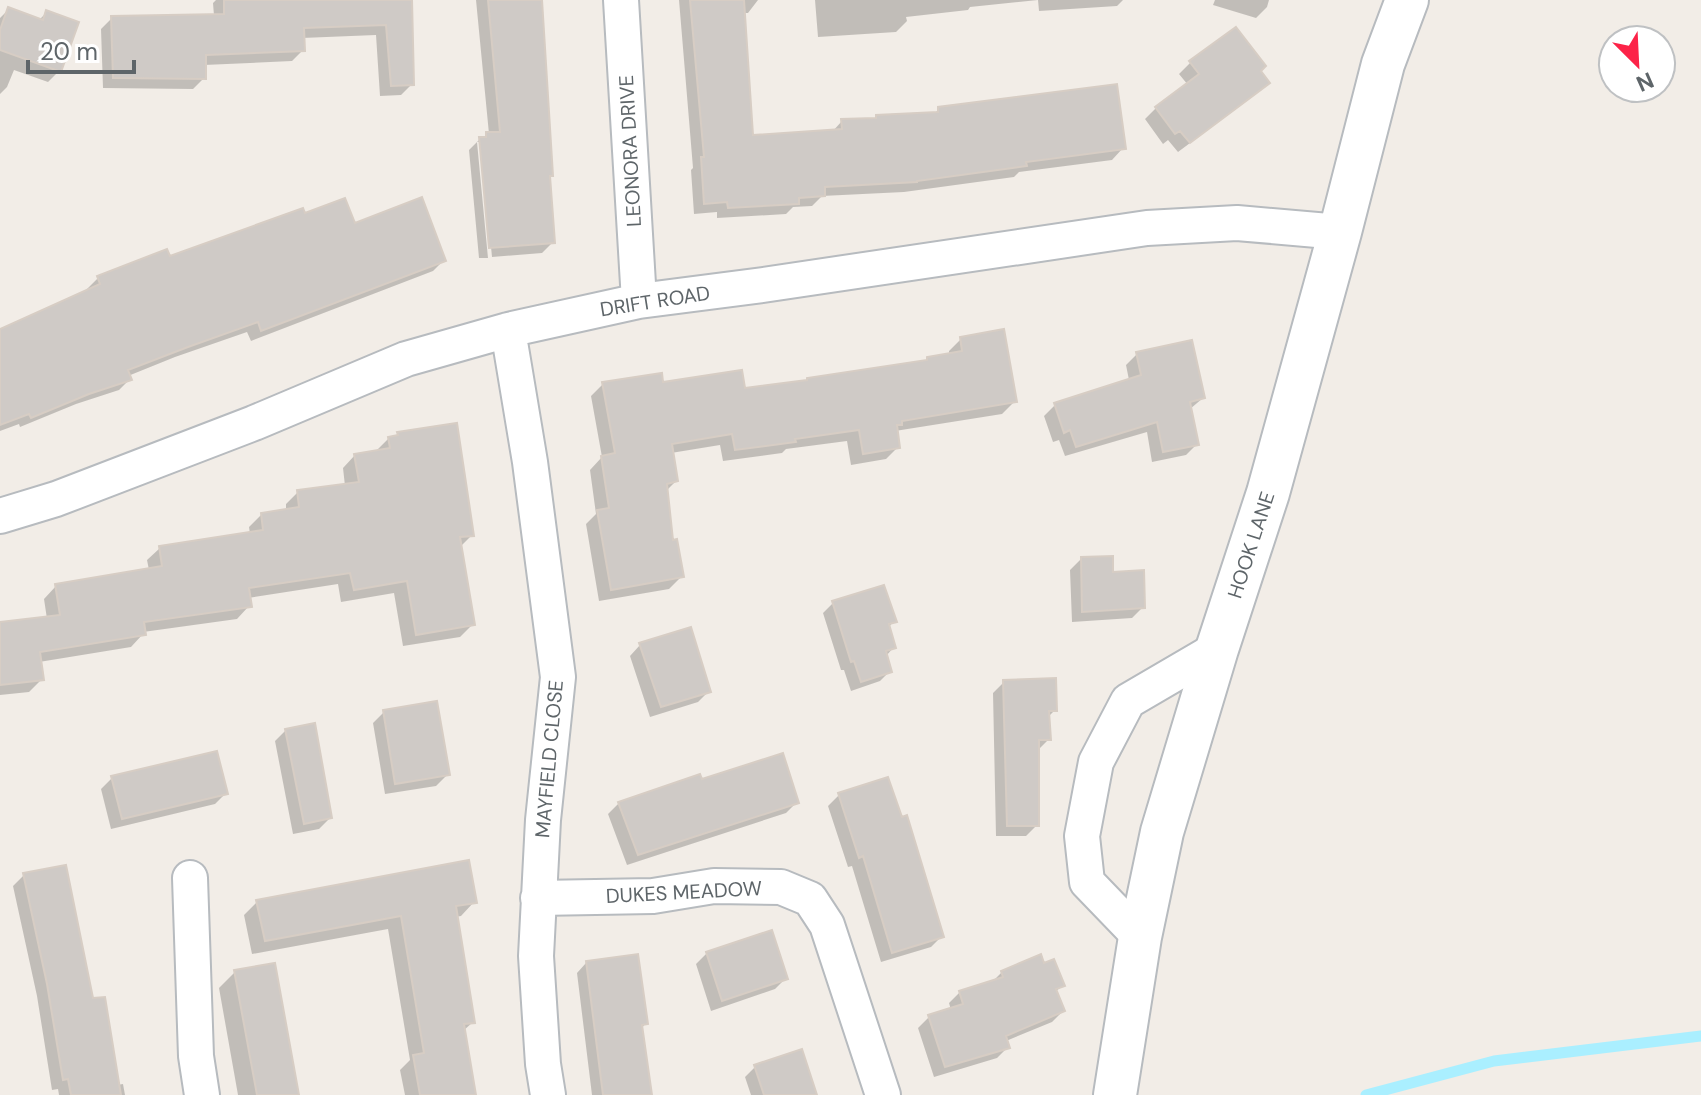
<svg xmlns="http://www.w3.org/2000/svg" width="1701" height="1095" viewBox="0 0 1701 1095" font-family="'DM Sans',sans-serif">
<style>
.shadow{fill:#0003}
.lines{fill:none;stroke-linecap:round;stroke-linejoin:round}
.stream{stroke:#aaefff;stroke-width:11}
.building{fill:#cfcac6;stroke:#d7cdc4;stroke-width:2}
.minor-casing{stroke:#b7bbbf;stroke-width:38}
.tertiary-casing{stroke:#b7bbbf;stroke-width:46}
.minor{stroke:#fff;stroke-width:34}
.tertiary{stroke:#fff;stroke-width:42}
.labels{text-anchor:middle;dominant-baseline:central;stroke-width:7;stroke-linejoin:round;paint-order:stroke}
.street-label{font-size:20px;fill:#5e6569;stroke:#fff}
</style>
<rect width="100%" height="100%" fill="#f2ede7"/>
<!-- shadow -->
<path class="shadow" d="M216 0H410L412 84 401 95 380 96 376 35 302 38 303 50 292 61 204 65V78L193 89 103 88 101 29 112 18 214 16 213 3Z
M476 0H536L551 175 548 178 553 242 542 253 492 257 481 142H477L488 258H479L469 150 480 139 489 134Z
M679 0H758L748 13H743L751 137 832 132 842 121 933 115 939 109 1123 148 1112 160 1019 172 1014 177 904 192 822 196 812 206 793 207 786 214 717 218V212L694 214 691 170 693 168Z
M815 0H1123L1117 6 1039 11 1038 0 970 7 968 10 906 17 907 21 896 32 818 37Z
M1215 0H1269L1267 7 1256 18 1213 5Z
M9 9 39 20 46 13 59 71 48 82 14 70 7 87 0 94V18Z
M1235 29 1259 71 1268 83 1257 93 1178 152 1168 140 1163 144 1145 119 1156 108 1188 85 1179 74 1190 63Z
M304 216 354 226 444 260 433 271 251 341 247 332 175 357 128 376 129 380 119 390 76 404 20 427 19 424 0 431V331L88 291 87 289 98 278 169 259Z
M961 339 1014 402 1002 414 895 431 898 447 886 459 851 465 847 441 786 449 782 453 723 461 720 445 671 453 676 481 666 491 671 542 681 577 669 589 599 601 586 524 596 514 590 470 602 457 591 396 603 384H662L743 391 924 362 928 359 949 355V351Z
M1137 354 1203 398 1190 409 1197 444 1186 455 1152 462 1147 432 1065 456 1059 440 1053 442 1044 416 1055 405 1129 380 1126 365Z
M398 434 472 535 459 548 472 625 460 637 403 646 394 593 341 602 338 584 248 598 249 606 237 619 143 632V634L131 647 39 662 42 679 29 692 0 695V624L47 619 44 599 56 586 149 570 147 560 160 548 250 534 249 527 261 515 286 511V504L298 492 345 486 343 468 355 455 376 451 389 438 394 437Z
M1081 559 1111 574 1143 607 1132 618 1072 622 1070 570Z
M833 603 894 621 888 628 894 647 886 656 890 671 880 681 851 691 844 670H841L823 613Z
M640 645 709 691 698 702 650 717 630 656Z
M1004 682 1055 710 1048 717 1049 739 1037 751V825L1026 836H996L993 693Z
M384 712 447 775 436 786 385 794 373 723Z
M286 730 330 818 319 829 293 834 275 741Z
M112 778 226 793 215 804 111 829 101 789Z
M887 779 942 936 931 947 881 962 852 866 848 867 828 806 839 795Z
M701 782 797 802 786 813 627 865 608 814 619 803Z
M24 875 92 1001 117 1085 123 1084 125 1095H59L58 1089 52 1090 37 996 13 886Z
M257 902H474L461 916 455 917 473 1022 463 1031 474 1095H405L400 1070 410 1060 388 929 252 954 244 915Z
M707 953 786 978 775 989 711 1011 696 964Z
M586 963 646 1023 641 1029 645 1095H592L577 973Z
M1043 966 1062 986 1055 992 1063 1011 1052 1022 1006 1041 1008 1047 997 1058 934 1077 918 1028 929 1017 951 1010 949 1003 960 992 992 982 1002 972Z
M235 972 297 1095H238L219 988Z
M755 1067 815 1095H751L745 1077Z"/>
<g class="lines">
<!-- stream -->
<path class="stream" d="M1366 1095 1494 1061 1701 1036"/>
</g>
<!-- building -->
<path class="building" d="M224 0H412L414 85 391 86 386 25 304 28 305 51 206 55V79L113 78 111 16 224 14Z
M488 0H542L553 176H550L555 243 489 248 479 137H486V132H500Z
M690 0H744L753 135 842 129 841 119 876 118V115L938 112V107L1117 84 1126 149 1026 162 1027 166 917 181V182L825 187V196L799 198V204L728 208 727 202 704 204 701 157H704Z
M8 7 43 20 46 10 79 22 61 72 0 50V30Z
M1236 27 1266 66 1261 71 1270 83 1190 143 1180 131 1175 134 1155 107 1199 74 1189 61Z
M422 197 446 261 261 331 258 322 188 347 128 370 132 380 89 394 31 418 29 414 0 425V329L100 284 97 276 167 249 170 256 303 208 305 213 345 198 355 223Z
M1004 329 1017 402 902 421V425H897L900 448 863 454 859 430 795 439 796 442 735 450 732 434 672 444 678 481 667 484 673 540 677 539 684 577 611 590 597 510 609 508 601 456 615 453 602 382 662 373 663 382 742 370 745 388 807 380V378L927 360V357L962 351 960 337Z
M1192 340 1205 398 1190 402 1199 445 1163 452 1157 422 1076 447 1070 430 1064 433 1054 403 1141 375 1136 352Z
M457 423 474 536 460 537 475 625 416 635 407 581 354 590 350 573 249 588 252 607 144 622 146 635 40 652 44 680 0 685V622L60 615 55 584 162 566 159 546 263 530 261 513 299 507 297 490 359 482 354 454 390 448 388 437 398 435 397 432Z
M1113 556V572L1144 570 1145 608 1082 612 1081 557Z
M884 585 897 622 889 624 896 648 886 651 892 672 861 682 854 661 851 662 832 601Z
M691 627 711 692 661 707 639 643Z
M1056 678 1057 711H1049L1051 740H1039V826H1007L1003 680Z
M437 701 450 775 395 784 383 710Z
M315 723 332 818 304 824 285 729Z
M217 751 228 794 122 819 111 776Z
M783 753 799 803 638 855 618 802 700 774 702 779Z
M888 777 902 817 907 815 944 937 892 953 863 856 859 858 838 793Z
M469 860 477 903 456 906 475 1023 464 1024 476 1095H420L413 1055 424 1053 401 916 265 941 256 900Z
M66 865 93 998 105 997 121 1095H71L68 1079 63 1080 47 984 23 873Z
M772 930 788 979 722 1001 706 952Z
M638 954 648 1024 642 1025 652 1095H603L586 961Z
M1041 954 1044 963 1054 959 1065 986 1056 989 1065 1011 1006 1036 1010 1048 945 1067 928 1015 963 1004 959 991 1003 977 1001 971Z
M275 963 299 1095H257L234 970Z
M802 1049 817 1095H764L754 1065Z"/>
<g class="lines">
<defs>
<path id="minor" d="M621 0 639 301
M508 330 530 462 558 677 543 820 536 956 543 1064 548 1095
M0 516 56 499 254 423 406 359 508 330 639 301 763 285 1147 228 1237 223 1340 232
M190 878 196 1056 202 1095
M538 898 653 896 714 886 781 887 810 899 827 925 883 1095
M1140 937 1087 882 1082 836 1096 762 1128 701 1217 649"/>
<path id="tertiary" d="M1115 1095 1140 937 1162 832 1217 649 1268 493 1340 232 1383 64 1407 0"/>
</defs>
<!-- minor casing -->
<use href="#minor" class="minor-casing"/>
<!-- tertiary casing -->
<use href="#tertiary" class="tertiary-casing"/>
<!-- minor -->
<use href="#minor" class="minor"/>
<!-- tertiary -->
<use href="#tertiary" class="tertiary"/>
</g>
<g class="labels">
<!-- street labels -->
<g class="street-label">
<text transform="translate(630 151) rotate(-93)">LEONORA DRIVE</text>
<text transform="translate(655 301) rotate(-9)">DRIFT ROAD</text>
<text transform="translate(1251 545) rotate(-72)">HOOK LANE</text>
<text transform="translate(549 759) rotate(-85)">MAYFIELD CLOSE</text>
<text transform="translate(684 892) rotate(-3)">DUKES MEADOW</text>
</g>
</g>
<!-- north arrow -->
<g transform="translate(1637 64) rotate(156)"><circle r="38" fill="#ffffff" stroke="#bfc1c3" stroke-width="2"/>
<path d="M0-6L14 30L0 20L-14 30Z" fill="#fc2348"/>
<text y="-12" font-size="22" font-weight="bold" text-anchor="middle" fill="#5e6569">N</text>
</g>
<!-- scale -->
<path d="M28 60v12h106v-12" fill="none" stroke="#5e6569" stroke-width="4"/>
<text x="40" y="60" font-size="24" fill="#5e6569" stroke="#ffffff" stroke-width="6" paint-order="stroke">20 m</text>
</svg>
